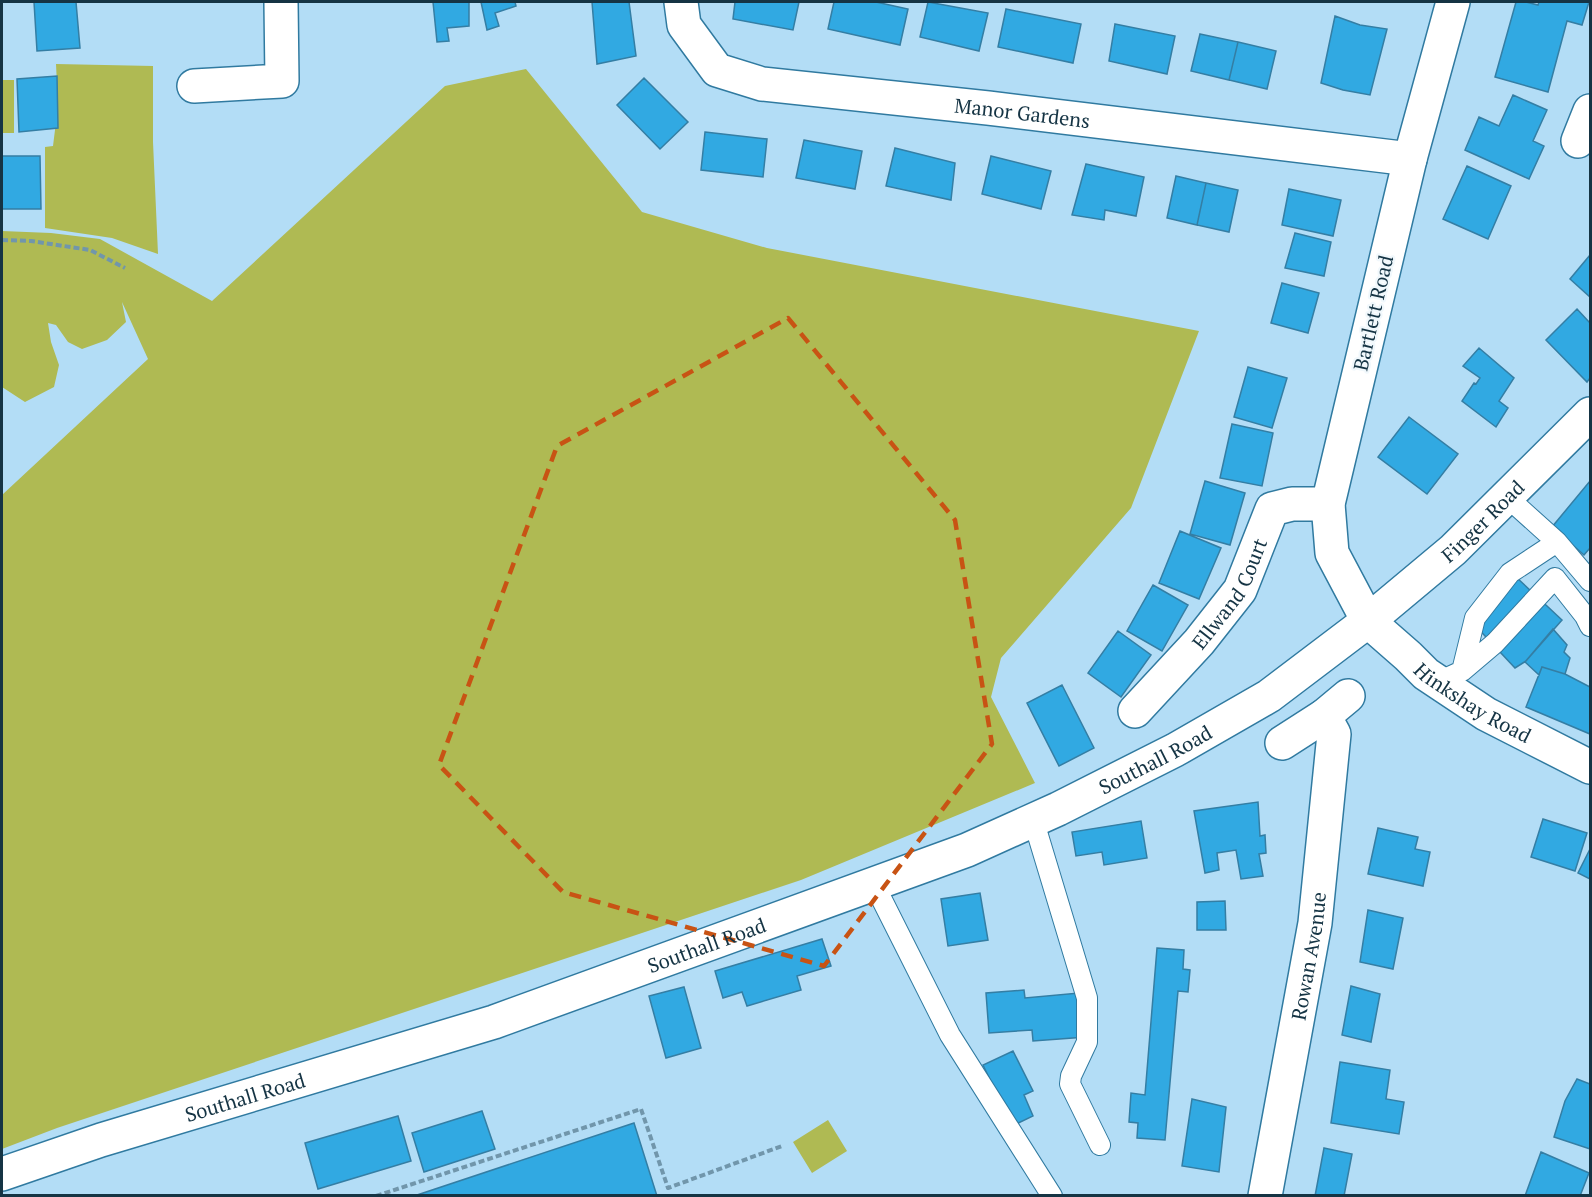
<svg xmlns="http://www.w3.org/2000/svg" width="1592" height="1197" viewBox="0 0 1592 1197" font-family="'PT Serif',serif">
<style>
.green{fill:#afba53}
.building{fill:#31a9e2;stroke:#347ea4;stroke-width:1.5}
.lines{fill:none;stroke-linecap:round;stroke-linejoin:round}
.service-casing{stroke:#307aa0;stroke-width:22}
.minor-casing{stroke:#307aa0;stroke-width:36}
.secondary-casing{stroke:#307aa0;stroke-width:36}
.path{stroke:#7196ab;stroke-width:4;stroke-dasharray:6 3;stroke-linecap:butt}
.service{stroke:#fff;stroke-width:20}
.minor{stroke:#fff;stroke-width:33}
.secondary{stroke:#fff;stroke-width:33}
.marked{fill:none;stroke:#c85314;stroke-width:4.5;stroke-dasharray:12 8;stroke-linejoin:round}
.labels{text-anchor:middle;dominant-baseline:central;stroke-width:4.5;stroke-linejoin:round;paint-order:stroke}
.street-label{font-size:20px;fill:#153444;stroke:#f1f8fc}
</style>
<rect width="100%" height="100%" fill="#b3ddf6"/>
<!-- green -->
<path class="green" d="M56 64 153 66V142L158 254 112 238 45 228V147L53 146 58 106Z
M526 69 642 212 767 248 1199 331 1131 508 1001 658 991 697 1035 783 801 880 57 1128 2 1149V495L148 359 122 302 126 322 107 340 82 349 68 342 56 325 48 323 51 342 59 365 54 387 25 402 2 387V231L51 233 100 239 212 301 445 86Z
M2 80H14V133H2Z
M828 1120 847 1151 812 1173 793 1142Z"/>
<!-- building -->
<path class="building" d="M34 2H76L80 48 37 51Z
M433 2H469V26L447 28 449 41 437 42Z
M481 2H515L516 6 495 13 499 26 487 30Z
M592 2H629L636 56 597 64Z
M735 2H799L793 30 733 19Z
M834 2H876L908 9 900 45 828 29Z
M928 2 988 13 979 51 920 37Z
M1516 2H1526L1538 5 1539 2H1589L1582 25 1567 21 1548 92 1495 77Z
M1006 9 1081 24 1073 63 998 47Z
M1335 16 1360 25 1387 29 1370 95 1343 90 1321 83Z
M1115 24 1175 36 1167 74 1109 61Z
M1200 34 1238 42 1229 80 1191 71Z
M1238 42 1276 51 1267 89 1229 80Z
M57 76 58 128 19 132 17 79Z
M644 78 688 122 660 149 617 105Z
M1513 95 1547 110 1533 141 1544 146 1529 179 1465 150 1479 117 1499 126Z
M705 132 767 139 763 177 701 170Z
M804 140 862 151 855 189 796 178Z
M895 148 955 163 951 200 886 186Z
M2 156H40L41 209H2Z
M991 156 1051 171 1041 209 982 194Z
M1086 164 1144 177 1136 216 1105 210 1104 220 1072 215Z
M1467 166 1511 186 1488 239 1443 219Z
M1176 176 1206 183 1197 225 1167 218Z
M1206 183 1238 190 1229 232 1197 225Z
M1289 189 1341 200 1333 236 1282 225Z
M1295 233 1331 242 1324 276 1285 268Z
M1590 255V297L1570 279Z
M1282 283 1319 293 1308 333 1271 323Z
M1577 309 1590 323V378L1587 382 1546 340Z
M1479 348 1514 378 1499 401 1508 408 1496 427 1462 401 1474 383 1476 384 1480 378 1463 366Z
M1248 367 1287 378 1272 428 1234 417Z
M1409 417 1458 454 1427 494 1378 457Z
M1232 424 1273 433 1262 486 1220 478Z
M1205 481 1245 493 1230 545 1190 534Z
M1590 481V548L1584 555 1552 527Z
M1180 531 1221 548 1199 599 1159 583Z
M1516 577 1562 620 1526 661 1515 668 1471 621Z
M1153 585 1188 605 1162 651 1127 631Z
M1553 629 1567 645 1564 652 1570 658 1565 674 1542 667 1539 675 1525 662Z
M1118 631 1151 655 1121 697 1088 673Z
M1542 667 1565 674 1590 687V734L1526 707Z
M1062 685 1094 748 1059 766 1027 703Z
M1258 802 1260 836 1265 835 1266 853 1259 854 1263 876 1241 879 1236 850 1217 853 1219 870 1205 873 1194 811Z
M1543 819 1587 833 1575 871 1531 857Z
M1141 821 1147 858 1104 865 1102 852 1076 856 1072 832Z
M1378 828 1418 837 1415 849 1430 852 1423 886 1368 874Z
M1590 849V879L1578 873Z
M980 893 988 940 948 946 941 899Z
M1225 901 1226 930H1197V902Z
M1368 910 1403 918 1393 969 1360 962Z
M822 939 831 966 797 976 801 990 747 1006 742 992 723 998 715 971Z
M1157 948 1184 950 1183 969 1190 970 1188 992 1178 991 1165 1140 1137 1138 1138 1123 1129 1122 1131 1093 1145 1095Z
M1351 986 1380 994 1371 1042 1342 1035Z
M684 987 701 1048 666 1058 649 996Z
M1024 990 1025 998 1079 993 1086 1037 1033 1041 1032 1030 989 1033 986 993Z
M1013 1051 1033 1091 1024 1095 1033 1116 1012 1126 983 1065Z
M1340 1062 1390 1070 1386 1099 1404 1102 1399 1134 1331 1123Z
M1577 1079 1590 1084V1149L1554 1137 1565 1101Z
M1192 1099 1226 1107 1219 1172 1182 1166Z
M482 1111 495 1149 424 1172 412 1133Z
M398 1116 411 1161 318 1189 305 1143Z
M634 1123 657 1196H414Z
M1324 1148 1352 1154 1344 1196H1315Z
M1541 1152 1589 1173 1580 1196H1525Z"/>
<g class="lines">
<defs>
<path id="service" d="M1507 497 1557 542 1590 581
M1462 671 1495 643 1555 578 1585 616 1590 626
M1438 682 1462 671 1475 618 1510 573 1557 542
M1033 819 1087 998V1042L1071 1076 1070 1084 1100 1145
M874 884 950 1035 1052 1196"/>
<g id="minor">
<path id="s1" d="M681 2 684 25 717 70 762 84 988 108 1410 159"/>
<path id="s2" d="M1453 2 1410 159 1328 504 1332 553 1368 621 1408 656 1426 674 1486 714 1590 767"/>
<path d="M194 86 282 81 281 2"/>
<path d="M1578 141 1590 111"/>
<path id="s3" d="M1135 711 1199 642 1240 590 1272 509 1292 504H1328"/>
<path d="M1282 743 1324 716 1348 696"/>
<path id="s4" d="M1265 1196 1315 923 1334 734 1324 716"/>
</g>
<g id="secondary">
<path id="s5" d="M2 1174 101 1140 494 1022 967 850 1058 809 1175 750 1269 696 1368 621 1453 550 1590 414"/>
</g>
</defs>
<!-- service casing -->
<use href="#service" class="service-casing"/>
<!-- minor casing -->
<use href="#minor" class="minor-casing"/>
<!-- secondary casing -->
<use href="#secondary" class="secondary-casing"/>
<!-- path -->
<path class="path" d="M2 240 31 241 90 250 125 268
M376 1196 641 1109 668 1188 782 1146"/>
<!-- service -->
<use href="#service" class="service"/>
<!-- minor -->
<use href="#minor" class="minor"/>
<!-- secondary -->
<use href="#secondary" class="secondary"/>
</g>
<!-- marked area -->
<path class="marked" d="M788 318 955 520 992 744 824 966 563 892 439 765 557 446Z"/>
<g class="labels">
<!-- street labels -->
<g class="street-label">
<text stroke="none"><textPath href="#s1" startOffset="388">Manor Gardens</textPath></text>
<text transform="translate(1373 313) rotate(-77)">Bartlett Road</text>
<text stroke="none"><textPath href="#s5" startOffset="1634">Finger Road</textPath></text>
<text stroke="none"><textPath href="#s3" startOffset="152">Ellwand Court</textPath></text>
<text stroke="none"><textPath href="#s2" startOffset="777">Hinkshay Road</textPath></text>
<text stroke="none"><textPath href="#s5" startOffset="1227">Southall Road</textPath></text>
<text stroke="none"><textPath href="#s5" startOffset="741">Southall Road</textPath></text>
<text stroke="none"><textPath href="#s4" startOffset="244">Rowan Avenue</textPath></text>
<text stroke="none"><textPath href="#s5" startOffset="255">Southall Road</textPath></text>
</g>
</g>
<!-- border -->
<rect width="1592" height="1197" fill="none" stroke="#153444" stroke-width="6"/>
</svg>
